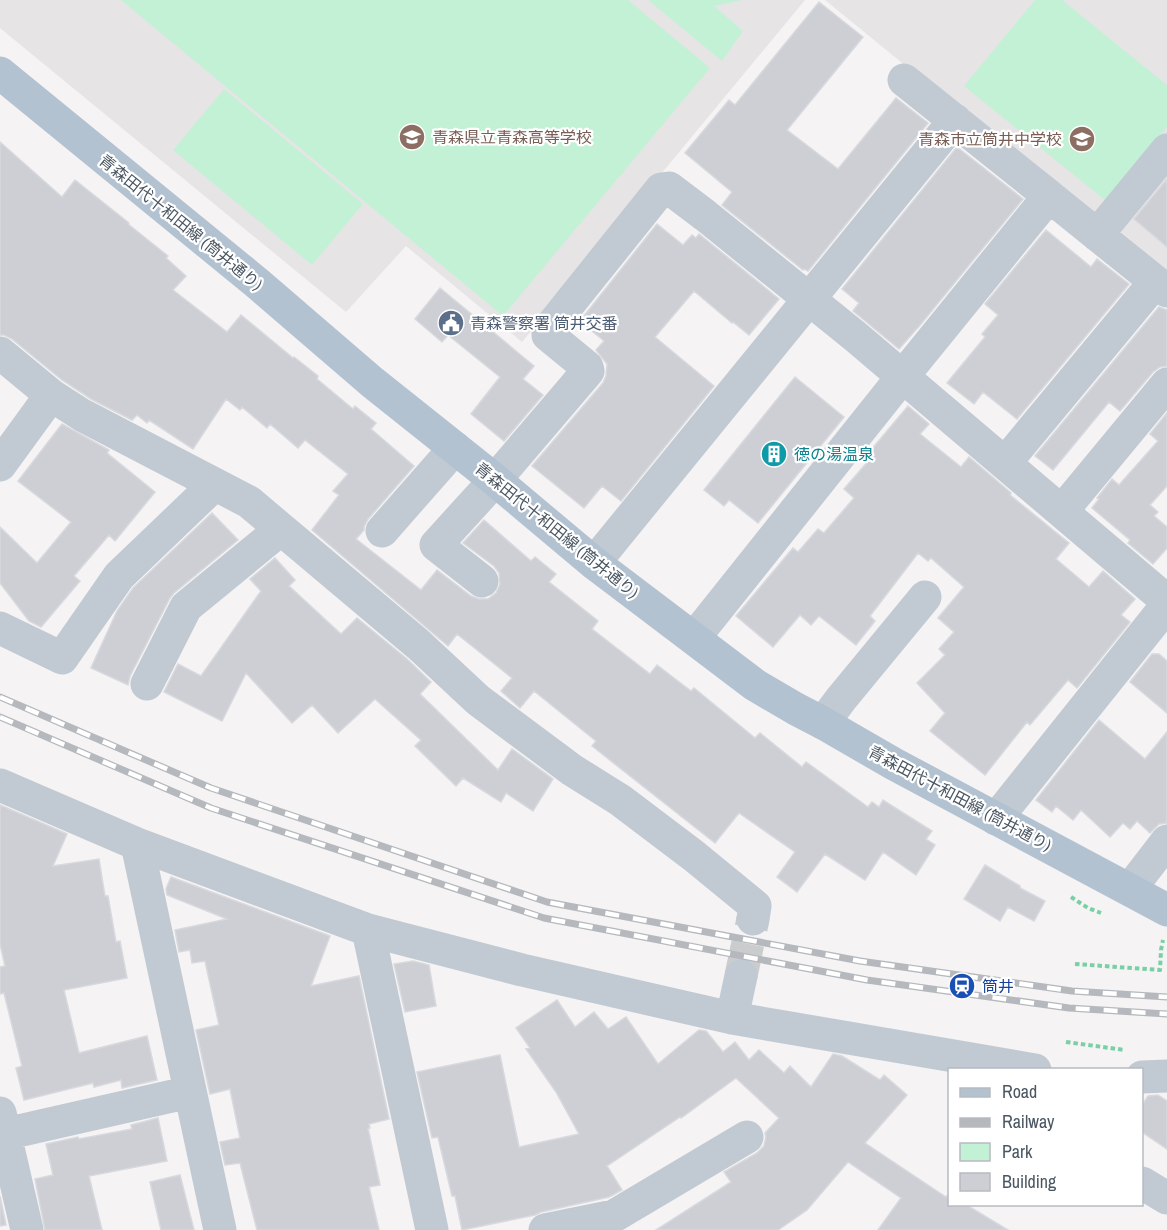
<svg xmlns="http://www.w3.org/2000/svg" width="1167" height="1230" viewBox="0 0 1167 1230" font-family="'Archivo Narrow','Noto Sans JP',sans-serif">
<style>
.education{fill:#e6e4e5}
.green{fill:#c3f1d5}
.building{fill:#cdcfd5;stroke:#d7d9de;stroke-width:1.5}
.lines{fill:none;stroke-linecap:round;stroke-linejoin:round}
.minor-tunnel{stroke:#caccce;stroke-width:33;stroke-dasharray:33 16;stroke-linecap:butt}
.path{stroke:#7ad0a6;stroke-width:4;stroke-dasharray:4.5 3;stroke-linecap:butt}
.minor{stroke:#c1cad2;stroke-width:33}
.major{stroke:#b3c2d1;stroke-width:33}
.rail-casing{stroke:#b5b8bd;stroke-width:7}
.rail{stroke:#fff;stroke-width:4.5;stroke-dasharray:14;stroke-linecap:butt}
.labels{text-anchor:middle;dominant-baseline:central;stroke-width:4.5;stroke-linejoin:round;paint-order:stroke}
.education-label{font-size:16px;fill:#785e54;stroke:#fff;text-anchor:start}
.street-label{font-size:16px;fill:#4a5661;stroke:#fff}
.service-label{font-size:16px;fill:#4e5e75;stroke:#fff;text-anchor:start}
.culture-label{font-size:16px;fill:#0d838f;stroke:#fff;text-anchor:start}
.transit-label{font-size:16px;fill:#164399;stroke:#fff;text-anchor:start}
</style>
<rect width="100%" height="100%" fill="#f5f3f3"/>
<!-- education -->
<path class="education" d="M0 0H805L522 342 406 246 346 312 0 28Z
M825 0H1167V279Z"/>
<!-- green -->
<path class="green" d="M121 0H628L710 68 503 316Z
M648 0H742L714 6 743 31 722 61Z
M1035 0H1062L1167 85V127L1106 201 964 86Z
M224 89 363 204 312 265 173 150Z"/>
<!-- building -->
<path class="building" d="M819 2 863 37 787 130 838 169 896 98 928 123 808 271 804 269 803 270 722 205 732 192 685 153 729 100 735 105Z
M0 142 62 197 75 180 129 223 128 224 168 256 166 258 186 276 173 290 227 332 241 315 293 358 294 357 318 376 317 379 353 409 355 406 376 423 371 429 414 466 368 519 364 527V530L356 539 421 590 437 570 471 596 479 599H488L496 593 500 584 499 573 494 566 463 543 484 520 531 561 535 557 556 574 549 582 598 621 592 629 650 674 657 665 691 691 694 688 755 738 760 733 802 767 806 762 868 807 872 802 879 807 883 800 932 831 926 839 935 845 916 875 883 852 865 880 825 854 797 892 777 877 795 852 739 813 715 843 592 746 596 741 534 691 520 708 501 691 512 678 457 634 448 646 312 530 339 495 333 491 348 474 305 440 298 448 270 424 267 428 242 407 240 410 226 399 193 449 149 420 147 423 137 415 132 420 91 399 62 380 12 339 4 335H0Z
M957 147 1023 199 921 324 899 349 853 311 859 303 842 289Z
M1167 179V247L1134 219Z
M657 224 683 245 692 235 696 238 699 234 779 299 749 335 733 322 732 323 694 291 655 337 714 386 621 501 602 486 584 508 532 466 603 383 606 376 607 364 596 350 604 341 580 321Z
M1046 230 1091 267 1097 259 1129 284 1017 419 983 392 974 404 947 383 985 337 982 334 998 315 985 304Z
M440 288 534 366 523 379 543 395 504 441 471 414 500 377 448 335 442 342 415 319Z
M1159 307 1167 310V366L1160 367 1153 372 1120 411 1109 402 1053 470 1035 456Z
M795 377 844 417 758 523 729 500 724 506 704 490Z
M908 406 929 424 920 434 961 467 969 457 1011 493 1010 495 1069 543 1056 559 1089 587 1103 571 1135 599 1121 615 1130 622 1077 688 1068 680 1030 725 1027 722 985 775 930 731 945 713 917 683 945 655 939 649 954 632 938 618 964 587 931 558 928 561 918 553 870 616 875 621 856 645 819 616 811 625 800 615 773 647 736 616 793 548 798 552 818 529 824 533 854 498 844 489 870 459 866 456Z
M1167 413V486L1150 505 1158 512 1154 516 1167 527V548L1153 564 1128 543 1130 540 1092 508 1099 499 1097 498 1112 479 1119 485 1158 441 1150 434Z
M62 424 109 450 107 453 155 492 115 541 109 535 74 576 80 581 41 627 29 621 0 583V527L37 563 71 522 18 481Z
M212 513 238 540 174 593 170 598 130 676 128 685 91 668 117 611 133 588Z
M275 558 295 580 289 586 341 634 357 618 407 659 431 682 420 694 498 770 512 749 553 779 533 811 506 793 501 802 463 778 456 786 415 746 421 740 375 699 338 733 312 705 292 723 246 673 222 721 164 692 178 664 201 676 261 591 250 579Z
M1152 654H1159L1167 661V713L1130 682Z
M1099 720 1145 759 1167 732V823L1159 824 1150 833 1137 821 1130 829 1123 823 1110 837 1081 810 1073 820 1056 806 1052 812 1036 800Z
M0 805 67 834 53 866 99 859 105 896H108L116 942 120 941 127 978 64 990 79 1053 147 1036 157 1080 122 1088 121 1080 94 1087 93 1083 24 1100 16 1068 22 1066 4 993 0 994V967L5 966 0 944Z
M985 865 1020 886V888L1045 901 1034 921 1008 907 1000 921 964 899Z
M171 877 330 936 311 986 359 976 389 1119 369 1124 370 1128H368L380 1185 369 1187 379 1230H257L240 1163 225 1165 220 1142 240 1138 230 1089 210 1094 196 1030 219 1025 205 961 192 963 190 950 179 952 175 930 227 919 167 895 166 889Z
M413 961 429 965 436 1006 405 1012 394 964Z
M557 1000 575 1027 594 1012 608 1029 626 1017 658 1064 699 1030 706 1031 723 1052 735 1042 749 1060 759 1050 784 1073 790 1066 811 1087 833 1054 842 1056 880 1080 884 1075 907 1095 865 1143 946 1197 948 1195 950 1196V1204H965L1008 1230H878L901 1198 848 1162 807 1210 778 1230H656L731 1182 724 1172 757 1153 764 1146 766 1137 765 1133 779 1118 736 1078 681 1118 680 1117 607 1166 622 1190 609 1197 541 1212 535 1215 462 1230 455 1196H452L438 1137 432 1138 417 1072 500 1055 519 1147 579 1134 556 1092 526 1049 530 1048 516 1028Z
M1158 1095 1167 1101V1149L1142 1132V1105L1148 1096Z
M158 1118 167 1161 89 1176 102 1230H45L35 1179 53 1175 46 1144 78 1137 79 1139 132 1129 131 1125Z
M180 1175 194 1230H161L150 1182Z
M0 1196 6 1225 0 1226Z"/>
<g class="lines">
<!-- minor-tunnel -->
<path class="minor-tunnel" d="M741 976 753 919"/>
<!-- path -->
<path class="path" d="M1071 897 1088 908 1101 913
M1075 964 1160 970 1161 950 1163 940
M1066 1042 1125 1050"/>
<!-- minor -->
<path class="minor" d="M904 80 1049 196
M1097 235 1167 150
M0 353 51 395 82 415 249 502 419 645 478 700 572 770 620 800 694 856 755 906 753 919
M1005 463 1155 282
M0 465 51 395
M1062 511 1167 384
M382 531 455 448
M594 563 955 120
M482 581 436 545 495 480 588 371 587 367 548 335V330L661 189 669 188 706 216 856 337 1167 601
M0 628 62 658 119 576 214 485
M694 638 903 376 1049 196 1167 291
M147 684 186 607 281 529
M823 723 841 699 925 597
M0 785 137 844 368 930 522 970 732 1018 1035 1070
M996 819 1167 605
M137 844 220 1230
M1130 889 1167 841
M368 930 432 1230
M732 1018 741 976
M1142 1077 1167 1076
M0 1113 27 1230
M5 1134 190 1092
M1142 1183 1167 1198
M545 1230 614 1216 747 1137"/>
<!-- major -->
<path class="major" d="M0 73 257 283 372 382 495 480 594 563 755 685 796 709 823 723 894 764 1167 910"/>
<defs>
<path id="rail" d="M0 697 211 788 547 902 860 961 1072 991 1167 997
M0 717 211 808 544 918 867 980 1069 1008 1167 1014"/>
</defs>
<!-- rail casing -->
<use href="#rail" class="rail-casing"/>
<!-- rail -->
<use href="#rail" class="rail"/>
</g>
<!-- icons -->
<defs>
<symbol id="school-disc" viewBox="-11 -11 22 22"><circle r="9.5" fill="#8d6e63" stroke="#fff"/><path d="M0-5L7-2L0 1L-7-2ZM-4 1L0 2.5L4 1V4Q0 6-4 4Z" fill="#fff"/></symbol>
<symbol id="civic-disc" viewBox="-11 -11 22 22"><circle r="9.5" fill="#5c6f8a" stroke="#fff"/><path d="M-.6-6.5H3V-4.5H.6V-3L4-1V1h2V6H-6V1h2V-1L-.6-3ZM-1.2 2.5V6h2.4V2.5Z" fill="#fff"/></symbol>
<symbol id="building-disc" viewBox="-11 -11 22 22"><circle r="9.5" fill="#0f9aa8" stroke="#fff"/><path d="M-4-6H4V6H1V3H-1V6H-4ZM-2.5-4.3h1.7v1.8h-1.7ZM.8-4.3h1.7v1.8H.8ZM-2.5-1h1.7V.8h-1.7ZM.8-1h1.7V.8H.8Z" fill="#fff"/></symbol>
<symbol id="station-disc" viewBox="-11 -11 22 22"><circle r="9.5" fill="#1a4fb4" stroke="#fff"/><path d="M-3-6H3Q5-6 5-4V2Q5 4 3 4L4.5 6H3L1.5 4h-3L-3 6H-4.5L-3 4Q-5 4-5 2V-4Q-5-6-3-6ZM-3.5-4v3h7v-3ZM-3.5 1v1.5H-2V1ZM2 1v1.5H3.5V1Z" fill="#fff"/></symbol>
</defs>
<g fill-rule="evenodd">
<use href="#school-disc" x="397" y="122" width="30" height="30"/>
<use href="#school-disc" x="1067" y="124" width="30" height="30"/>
<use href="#civic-disc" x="436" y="308" width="30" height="30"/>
<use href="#building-disc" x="759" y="439" width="30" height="30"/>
<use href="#station-disc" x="947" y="971" width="30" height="30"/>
</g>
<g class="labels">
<!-- education labels -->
<g class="education-label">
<text x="432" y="137">青森県立青森高等学校</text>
<text x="1062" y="139" text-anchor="end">青森市立筒井中学校</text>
</g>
<!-- street labels -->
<g class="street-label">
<text transform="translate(181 222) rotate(39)">青森田代十和田線 (筒井通り)</text>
<text transform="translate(557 530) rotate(39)">青森田代十和田線 (筒井通り)</text>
<text transform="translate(960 798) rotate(28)">青森田代十和田線 (筒井通り)</text>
</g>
<!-- service labels -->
<g class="service-label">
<text x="470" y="323">青森警察署 筒井交番</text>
</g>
<!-- culture labels -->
<g class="culture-label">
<text x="794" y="454">徳の湯温泉</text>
</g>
<!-- transit labels -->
<g class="transit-label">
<text x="982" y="986">筒井</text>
</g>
</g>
<!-- legend -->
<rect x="948" y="1068" width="195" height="138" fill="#ffffff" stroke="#b7bbc0" stroke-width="1.5"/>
<rect x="960" y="1088" width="30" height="9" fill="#b3c2d1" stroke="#b7bbc0" stroke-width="1.5"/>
<text x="1002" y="1098" font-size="18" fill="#4a5661">Road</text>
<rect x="960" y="1118" width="30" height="9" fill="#b5b8bd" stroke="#b7bbc0" stroke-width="1.5"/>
<text x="1002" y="1128" font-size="18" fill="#4a5661">Railway</text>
<rect x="960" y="1143" width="30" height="18" fill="#c3f1d5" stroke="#b7bbc0" stroke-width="1.5"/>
<text x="1002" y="1158" font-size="18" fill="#4a5661">Park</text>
<rect x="960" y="1173" width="30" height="18" fill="#cdcfd5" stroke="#b7bbc0" stroke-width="1.5"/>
<text x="1002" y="1188" font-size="18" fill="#4a5661">Building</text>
</svg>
